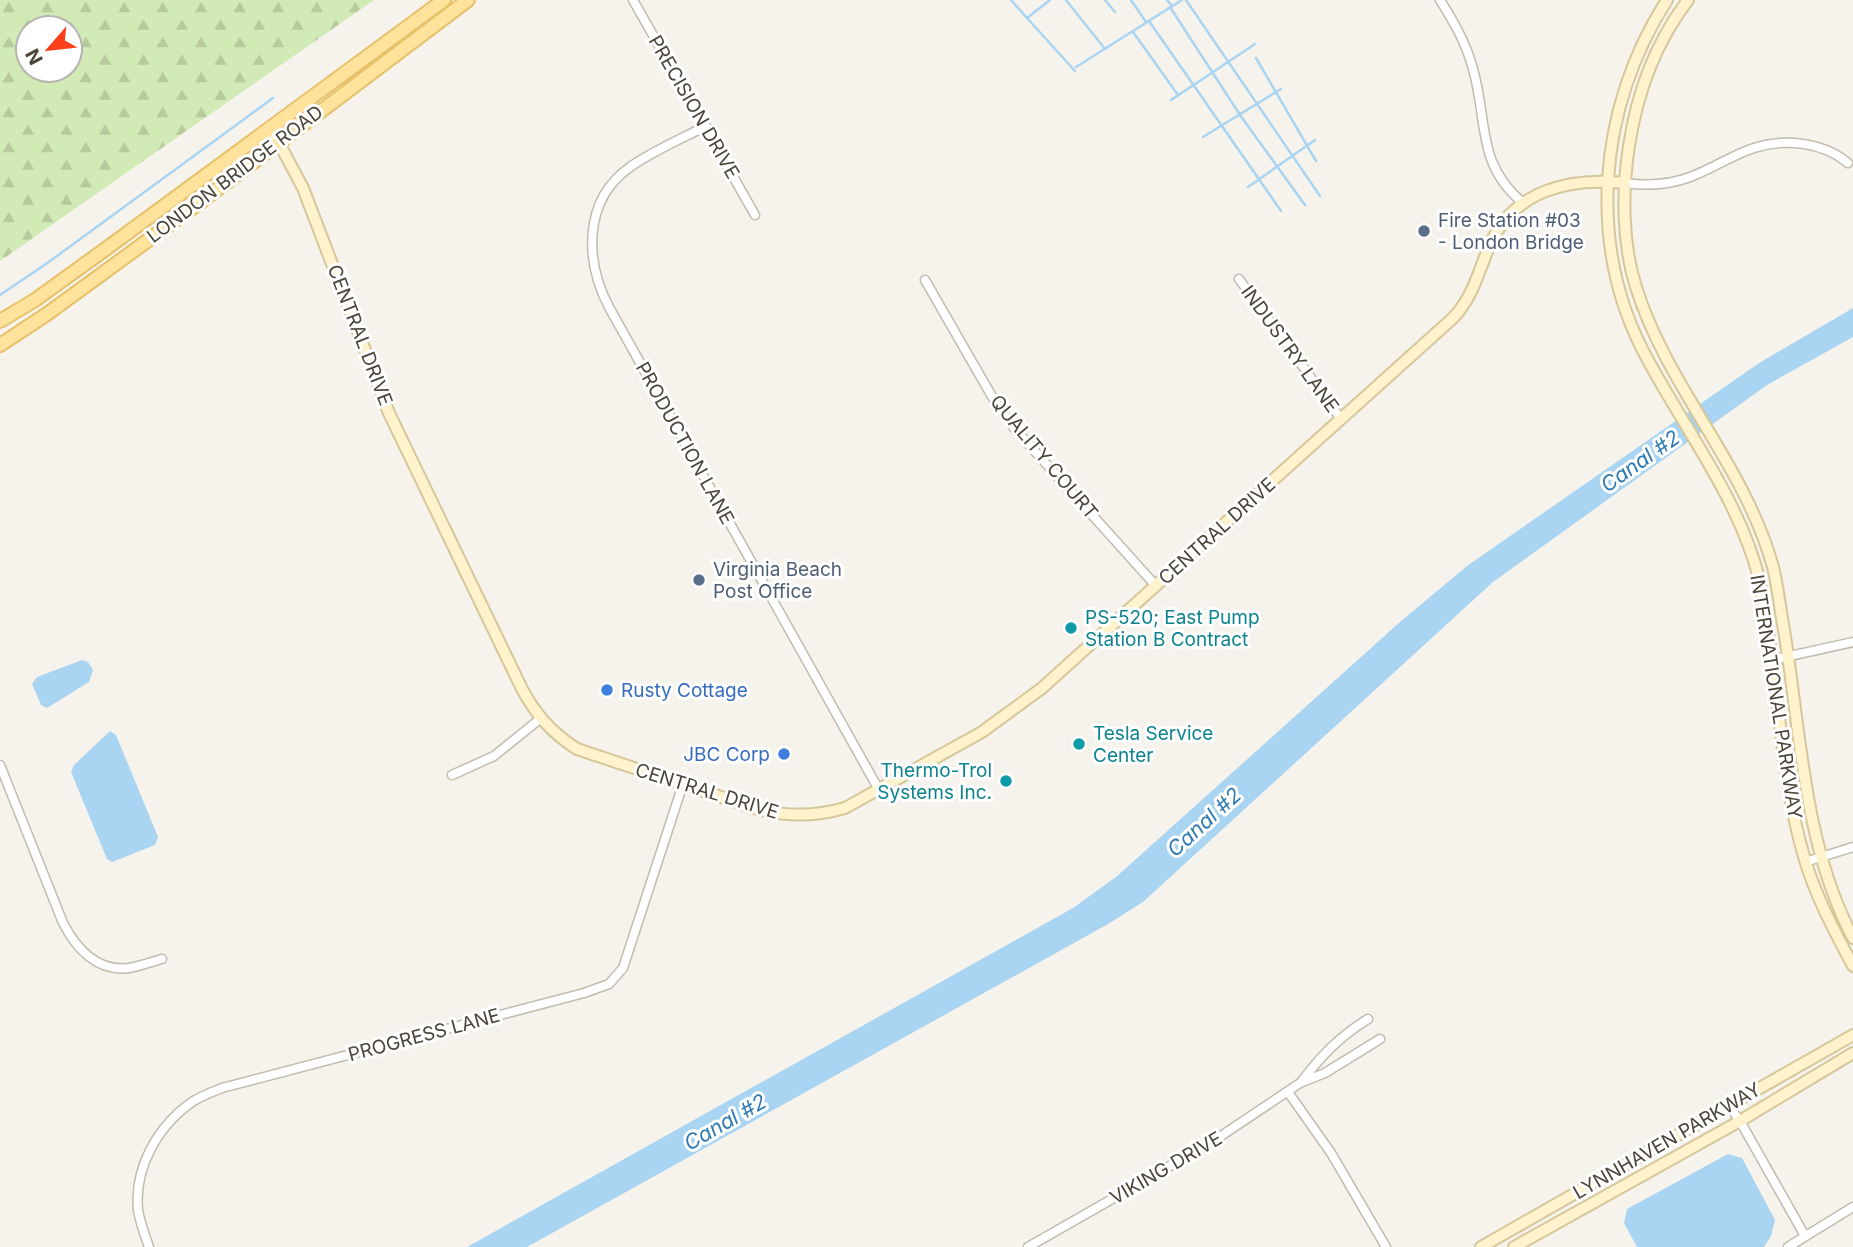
<svg xmlns="http://www.w3.org/2000/svg" width="1853" height="1247" viewBox="0 0 1853 1247" font-family="Inter,sans-serif">
<style>
.forest{fill:url(#forest-firs);fill-rule:evenodd}
.water{fill:#a9d4f2}
.lines{fill:none;stroke-linecap:round;stroke-linejoin:round}
.stream{stroke:#a9d4f2;stroke-width:2.5}
.street-casing{stroke:#c2bbae;stroke-width:11}
.secondary-casing{stroke:#d6c79b;stroke-width:14}
.primary-casing{stroke:#e6c16a;stroke-width:16}
.street{stroke:#fff;stroke-width:8}
.secondary{stroke:#fff3cd;stroke-width:10}
.primary{stroke:#ffe39c;stroke-width:12}
.service-dot{fill:#5c6f8a;stroke:#fff;stroke-width:2.5}
.culture-dot{fill:#0f9aa8;stroke:#fff;stroke-width:2.5}
.shop-dot{fill:#3f7fe0;stroke:#fff;stroke-width:2.5}
.labels{text-anchor:middle;dominant-baseline:central;stroke-width:6;stroke-linejoin:round;paint-order:stroke}
.street-label{font-size:19px;fill:#4b4439;stroke:#fff}
.service-label{font-size:19px;fill:#4e5e75;stroke:#fff;text-anchor:start}
.culture-label{font-size:19px;fill:#0d838f;stroke:#fff;text-anchor:start}
.shop-label{font-size:19px;fill:#366cbe;stroke:#fff;text-anchor:start}
.water-label{font-size:21px;font-style:italic;fill:#2e7ab2;stroke:#fff}
</style>
<defs>
<pattern id="forest-firs" width="22" height="20" patternUnits="userSpaceOnUse" patternTransform="scale(1.75)"><rect width="22" height="20" fill="#d2eab5"/><path d="M5 1l3.5 6h-7zM16 11l3.5 6h-7z" fill="#b6ca9c"/></pattern>
</defs>
<rect width="100%" height="100%" fill="#f6f3ec"/>
<!-- forest -->
<path class="forest" d="M0 0H374L0 261ZM28 28H70V70H28Z"/>
<!-- water -->
<path class="water" d="M1853 308V337L1767 385 1493 582 1143 902 1108 924 527 1247H467L1073 908 1116 877 1400 622 1467 566 1759 363Z
M82 660 88 662 93 670 89 682 47 708 41 705 32 684 37 677Z
M110 731 116 735 158 837 155 845 112 862 107 859 71 772 74 765Z
M1728 1154 1742 1158 1775 1220 1771 1236 1764 1247H1637L1624 1223 1627 1209Z"/>
<g class="lines">
<!-- stream -->
<path class="stream" d="M1011 0 1027 18
M1050 0 1027 18 1075 71
M1066 0 1105 49
M1105 0 1115 12
M1131 0 1146 22
M1167 0 1172 6
M1186 0 1320 196
M1170 7 1240 115 1305 205
M1149 21 1281 211
M1133 32 1178 95
M1256 58 1316 161
M1076 67 1182 0
M1171 100 1255 44
M1203 137 1281 89
M1248 187 1315 140
M0 295 46 264 273 98"/>
<defs>
<path id="street" d="M633 0 755 215
M1440 0C1454 22 1466 43 1473 69 1488 121 1476 164 1523 203
M706 126C681 139 653 151 630 167 582 201 585 263 610 309L879 790
M1625 183C1647 186 1669 185 1690 177 1712 169 1732 155 1754 148 1784 138 1823 142 1848 163
M1239 279 1341 419
M925 280 994 400 1014 428 1156 586
M1772 660 1853 642
M0 765 63 923C76 948 97 972 129 968 140 966 151 962 162 959
M452 775 494 756 540 719
M1805 862 1853 847
M1302 1081C1321 1056 1340 1036 1368 1019
M1288 1092 1331 1153 1386 1247
M1729 1106 1740 1121 1805 1236
M149 1247C145 1236 140 1222 138 1210 134 1167 158 1126 192 1102 201 1096 212 1092 222 1088L584 993 609 984 623 968 683 784
M1028 1247 1212 1142 1300 1083 1325 1073 1380 1039
M1788 1247 1853 1207"/>
<path id="secondary" d="M1667 0C1598 107 1585 248 1649 362 1687 432 1739 500 1759 578 1763 594 1764 610 1767 625 1779 701 1783 788 1805 860 1816 897 1835 932 1853 966
M1688 0C1656 42 1637 93 1629 146 1622 191 1622 243 1636 287 1667 387 1745 465 1773 567 1778 587 1780 609 1784 630 1801 733 1803 843 1853 938
M271 128 303 188 389 413 522 689C536 715 552 733 577 749L754 808C785 817 814 817 845 808L982 732 1042 688 1453 318C1473 297 1478 273 1489 247 1513 190 1569 177 1625 183
M1481 1247 1853 1035
M1514 1247 1740 1121 1853 1053"/>
<path id="primary" d="M0 321 35 300 107 248 444 0
M0 345 47 314 206 198 468 0"/>
</defs>
<!-- street casing -->
<use href="#street" class="street-casing"/>
<!-- secondary casing -->
<use href="#secondary" class="secondary-casing"/>
<!-- primary casing -->
<use href="#primary" class="primary-casing"/>
<!-- street -->
<use href="#street" class="street"/>
<!-- secondary -->
<use href="#secondary" class="secondary"/>
<!-- primary -->
<use href="#primary" class="primary"/>
</g>
<!-- markers -->
<g class="service-dot">
<circle cx="1424" cy="231" r="7"/>
<circle cx="699" cy="580" r="7"/>
</g>
<g class="culture-dot">
<circle cx="1071" cy="628" r="7"/>
<circle cx="1079" cy="744" r="7"/>
<circle cx="1006" cy="781" r="7"/>
</g>
<g class="shop-dot">
<circle cx="607" cy="690" r="7"/>
<circle cx="784" cy="754" r="7"/>
</g>
<g class="labels">
<!-- street labels -->
<g class="street-label">
<text transform="translate(694 107) rotate(60)">PRECISION DRIVE</text>
<text transform="translate(235 174) rotate(-37)">LONDON BRIDGE ROAD</text>
<text transform="translate(360 335) rotate(69)">CENTRAL DRIVE</text>
<text transform="translate(1290 349) rotate(54)">INDUSTRY LANE</text>
<text transform="translate(685 443) rotate(61)">PRODUCTION LANE</text>
<text transform="translate(1044 457) rotate(50)">QUALITY COURT</text>
<text transform="translate(1217 531) rotate(-42)">CENTRAL DRIVE</text>
<text transform="translate(1776 697) rotate(81)">INTERNATIONAL PARKWAY</text>
<text transform="translate(707 791) rotate(17)">CENTRAL DRIVE</text>
<text transform="translate(424 1035) rotate(-15)">PROGRESS LANE</text>
<text transform="translate(1667 1141) rotate(-30)">LYNNHAVEN PARKWAY</text>
<text transform="translate(1166 1168) rotate(-30)">VIKING DRIVE</text>
</g>
<!-- service labels -->
<g class="service-label">
<text x="1438" y="220">Fire Station #03<tspan x="1438" dy="22">- London Bridge</tspan></text>
<text x="713" y="569">Virginia Beach<tspan x="713" dy="22">Post Office</tspan></text>
</g>
<!-- culture labels -->
<g class="culture-label">
<text x="1085" y="617">PS-520; East Pump<tspan x="1085" dy="22">Station B Contract</tspan></text>
<text x="1093" y="733">Tesla Service<tspan x="1093" dy="22">Center</tspan></text>
<text x="992" y="770" text-anchor="end">Thermo-Trol<tspan x="992" dy="22">Systems Inc.</tspan></text>
</g>
<!-- shop labels -->
<g class="shop-label">
<text x="621" y="690">Rusty Cottage</text>
<text x="770" y="754" text-anchor="end">JBC Corp</text>
</g>
<!-- water labels -->
<g class="water-label">
<text transform="translate(1640 461) rotate(-35)">Canal #2</text>
<text transform="translate(1204 822) rotate(-42)">Canal #2</text>
<text transform="translate(725 1122) rotate(-30)">Canal #2</text>
</g>
</g>
<!-- north arrow -->
<g transform="translate(49 49) rotate(242)"><circle r="33" fill="#ffffff" stroke="#b7b4b0" stroke-width="2"/>
<path d="M0-5L12 26L0 18L-12 26Z" fill="#fc3f1d"/>
<text y="-10" font-size="19" font-weight="bold" text-anchor="middle" fill="#4b4439">N</text>
</g>
</svg>
